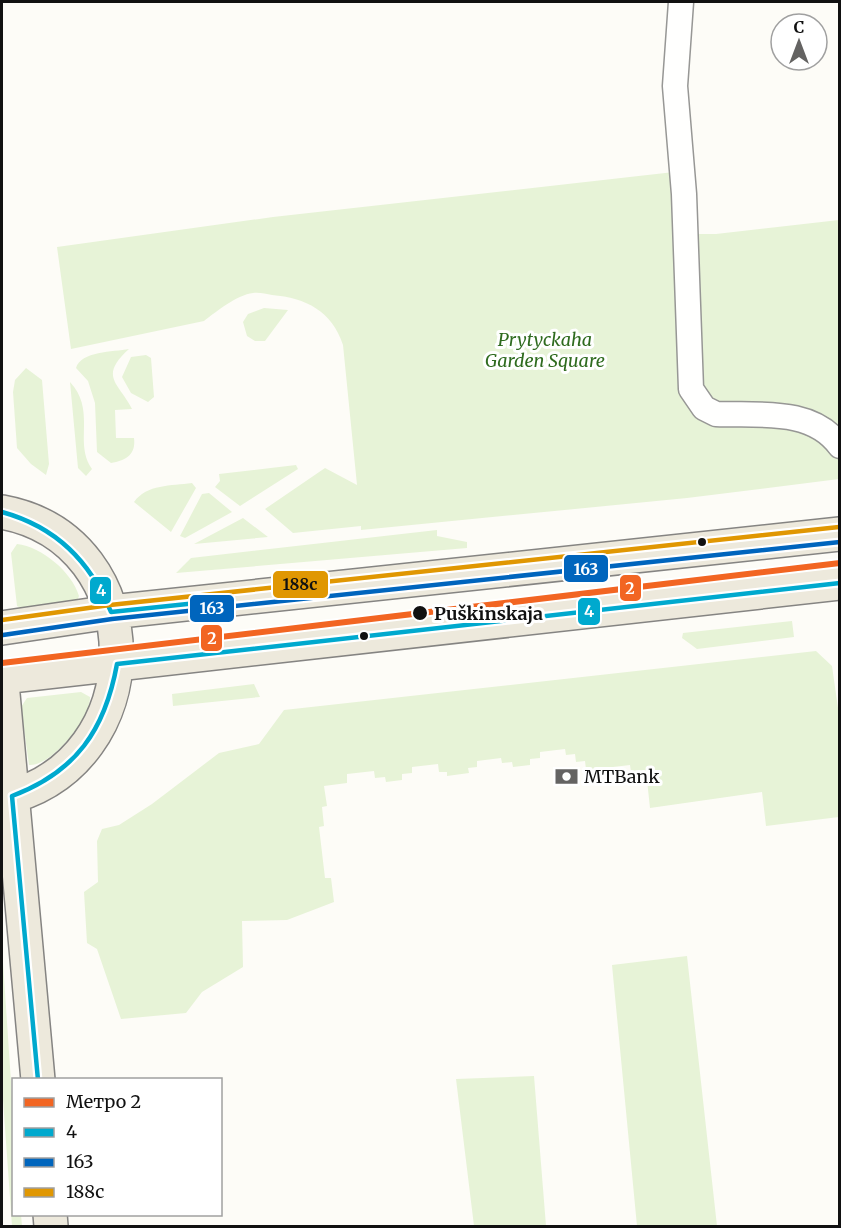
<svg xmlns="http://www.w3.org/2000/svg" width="841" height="1228" viewBox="0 0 841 1228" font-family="Merriweather,serif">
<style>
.green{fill:#e7f3d7}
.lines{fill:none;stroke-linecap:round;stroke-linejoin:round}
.street-casing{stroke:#979795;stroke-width:27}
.primary-casing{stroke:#858482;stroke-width:36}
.street{stroke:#fffffe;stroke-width:24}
.primary{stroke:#ede9dc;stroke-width:33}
.bus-1-casing{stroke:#fff;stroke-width:9}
.bus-2-casing{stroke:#fff;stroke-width:9}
.bus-3-casing{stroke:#fff;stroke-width:9}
.bus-1{stroke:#00a9ce;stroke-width:4.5}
.bus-2{stroke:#0065bd;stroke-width:4.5}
.bus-3{stroke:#e09702;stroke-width:4.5}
.metro-1-casing{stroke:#fff;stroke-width:10}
.metro-1{stroke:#f26522;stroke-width:6}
.bus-dot{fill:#111;stroke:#fff;stroke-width:2}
.labels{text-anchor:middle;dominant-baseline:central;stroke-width:6;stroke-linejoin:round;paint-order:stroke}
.park-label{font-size:18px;font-style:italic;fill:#2f6b1f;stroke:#fff}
.stop-label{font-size:18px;font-weight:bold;fill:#111;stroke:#fff;text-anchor:start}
.poi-label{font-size:18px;fill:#111;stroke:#fff;text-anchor:start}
.line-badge{stroke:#fff;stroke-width:2}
.badge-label{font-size:16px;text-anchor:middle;font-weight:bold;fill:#fff}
.pale-badge-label{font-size:16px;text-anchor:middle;font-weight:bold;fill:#111}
</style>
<rect width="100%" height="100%" fill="#fdfcf7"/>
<!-- green -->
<path class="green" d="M674 172 672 234H716L839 220V479L687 498 361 530V526L293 533 265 509 325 468 357 485 343 345C332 311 306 298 272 295 266 294 259 292 253 293 237 295 217 311 204 321L71 349 57 247 273 217Z
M264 308 288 310 265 341H255L247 336 243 322 248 314Z
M129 349C98 377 119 383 132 409L115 410 116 438H134C136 454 127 460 111 463L97 452 95 403 88 381 76 368C81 351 113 352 129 349Z
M146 355 151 358 154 397 148 402 131 393 122 377 131 357Z
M26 368 42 380 49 464 46 475 31 464 17 448 13 392 15 380Z
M70 382C97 411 73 443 92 469L86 476 78 468Z
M296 465 298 469 240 506 215 487 220 481 219 474Z
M192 483 196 488 171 532 134 502C147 484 171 486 192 483Z
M209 493 232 512 185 538 180 536 202 494Z
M243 518 268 537 194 544Z
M437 530V536L467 542V548L176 573 191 558Z
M17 544C42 547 72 572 79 596L77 601 21 608 17 606 11 553Z
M792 621 794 637 697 649 682 638 683 633Z
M816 651 832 666 840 722 839 817 766 826 762 792 650 808 647 780 639 781 638 772H631L630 765 596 769V777L587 778 585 761 576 762 575 754 566 755 565 749 540 752V758L530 759V765L513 767 512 762 502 763 501 758 477 761V767L468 768 469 773 447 776V772H439L438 764 412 767V773L402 774V780L386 782 385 777 375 778 374 771 347 774V783L324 786 327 806 322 807 324 826 319 827 325 878H331L334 902 287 920 242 921 243 967 202 992 186 1013 121 1019 97 949 87 943 84 892 98 882 97 841 102 829 119 825 152 804 219 753 259 744 284 710Z
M254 684 260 697 173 706 172 694Z
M81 692 90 697C91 718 51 767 29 765L21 707 27 698Z
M2 947 13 1112 14 1214 21 1215 22 1226H12L2 1086Z
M687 956 717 1226H637L612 965Z
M534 1076 546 1226H474L456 1079Z"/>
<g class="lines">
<defs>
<path id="street" d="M681 2 675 86 684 194 691 389 704 408 716 414C757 416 812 407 840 446"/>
<path id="primary" d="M2 512C154 540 155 764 2 799
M2 628 111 612 840 534
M2 677 840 583
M2 683 38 1080
M50 1214 51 1226"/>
</defs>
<!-- street casing -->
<use href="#street" class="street-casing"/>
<!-- primary casing -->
<use href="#primary" class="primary-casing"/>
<!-- street -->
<use href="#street" class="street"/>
<!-- primary -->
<use href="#primary" class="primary"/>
<defs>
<path id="bus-1" d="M2 512C56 527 90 561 111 612L216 601
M38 1080 12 796C76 772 105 730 117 664L840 583"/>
<path id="bus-2" d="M3 635 112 619 840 542"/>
<path id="bus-3" d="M2 620 110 605 839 527"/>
</defs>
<!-- bus-1 casing -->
<use href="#bus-1" class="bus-1-casing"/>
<!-- bus-2 casing -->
<use href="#bus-2" class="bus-2-casing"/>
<!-- bus-3 casing -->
<use href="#bus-3" class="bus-3-casing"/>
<!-- bus-1 -->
<use href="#bus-1" class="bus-1"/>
<!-- bus-2 -->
<use href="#bus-2" class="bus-2"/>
<!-- bus-3 -->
<use href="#bus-3" class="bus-3"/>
<defs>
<path id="metro-1" d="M2 663 840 563"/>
</defs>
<!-- metro-1 casing -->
<use href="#metro-1" class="metro-1-casing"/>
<!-- metro-1 -->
<use href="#metro-1" class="metro-1"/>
</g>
<!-- icons -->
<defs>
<symbol id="bank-bare" viewBox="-9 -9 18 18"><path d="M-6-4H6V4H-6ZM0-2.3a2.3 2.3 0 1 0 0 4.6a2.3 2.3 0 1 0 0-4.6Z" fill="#646362" stroke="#fff" stroke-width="2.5" paint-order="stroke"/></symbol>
</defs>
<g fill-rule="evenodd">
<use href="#bank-bare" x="550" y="760" width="33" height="33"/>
</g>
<!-- markers -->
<g class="bus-dot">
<circle cx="702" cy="542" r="5"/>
<circle cx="420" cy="613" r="8"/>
<circle cx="364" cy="636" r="5"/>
</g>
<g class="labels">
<!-- park labels -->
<g class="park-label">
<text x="545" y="339">Prytyckaha<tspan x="545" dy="21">Garden Square</tspan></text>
</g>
<!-- stop labels -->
<g class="stop-label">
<text x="434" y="613">Puškinskaja</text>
</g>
<!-- poi labels -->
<g class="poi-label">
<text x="584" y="776">MTBank</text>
</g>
</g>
<g class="line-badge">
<rect x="563" y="554" width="46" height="29" rx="6" fill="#0065bd"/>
<rect x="272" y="570" width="57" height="29" rx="6" fill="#e09702"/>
<rect x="619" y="574" width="23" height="28" rx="6" fill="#f26522"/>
<rect x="89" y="576" width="23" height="29" rx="6" fill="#00a9ce"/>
<rect x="189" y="594" width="46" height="29" rx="6" fill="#0065bd"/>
<rect x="577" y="597" width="24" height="29" rx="6" fill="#00a9ce"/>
<rect x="200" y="624" width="23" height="28" rx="6" fill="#f26522"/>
</g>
<g class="badge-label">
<text x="586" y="575">163</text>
<text x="630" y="594">2</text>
<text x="101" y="596">4</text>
<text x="212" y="614">163</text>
<text x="589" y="617">4</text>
<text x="212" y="644">2</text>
</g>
<g class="pale-badge-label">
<text x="300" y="590">188с</text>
</g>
<!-- border -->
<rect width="841" height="1228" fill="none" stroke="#111111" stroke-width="6"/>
<!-- legend -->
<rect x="12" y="1078" width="210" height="138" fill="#ffffff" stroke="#a0a0a0" stroke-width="1.5"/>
<rect x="24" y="1098" width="30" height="9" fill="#f26522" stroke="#a0a0a0" stroke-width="1.5"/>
<text x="66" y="1108" font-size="18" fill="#111111">Метро 2</text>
<rect x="24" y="1128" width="30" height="9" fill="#00a9ce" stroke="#a0a0a0" stroke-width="1.5"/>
<text x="66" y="1138" font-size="18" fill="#111111">4</text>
<rect x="24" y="1158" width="30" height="9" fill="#0065bd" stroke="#a0a0a0" stroke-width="1.5"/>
<text x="66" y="1168" font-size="18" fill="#111111">163</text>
<rect x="24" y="1188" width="30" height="9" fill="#e09702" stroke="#a0a0a0" stroke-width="1.5"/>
<text x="66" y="1198" font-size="18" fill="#111111">188с</text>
<!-- north arrow -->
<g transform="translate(799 42)"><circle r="28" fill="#ffffff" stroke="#a0a0a0" stroke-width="1.5"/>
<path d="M0-4.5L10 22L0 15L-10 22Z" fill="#646362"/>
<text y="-9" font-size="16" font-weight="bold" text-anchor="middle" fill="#111111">С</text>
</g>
</svg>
